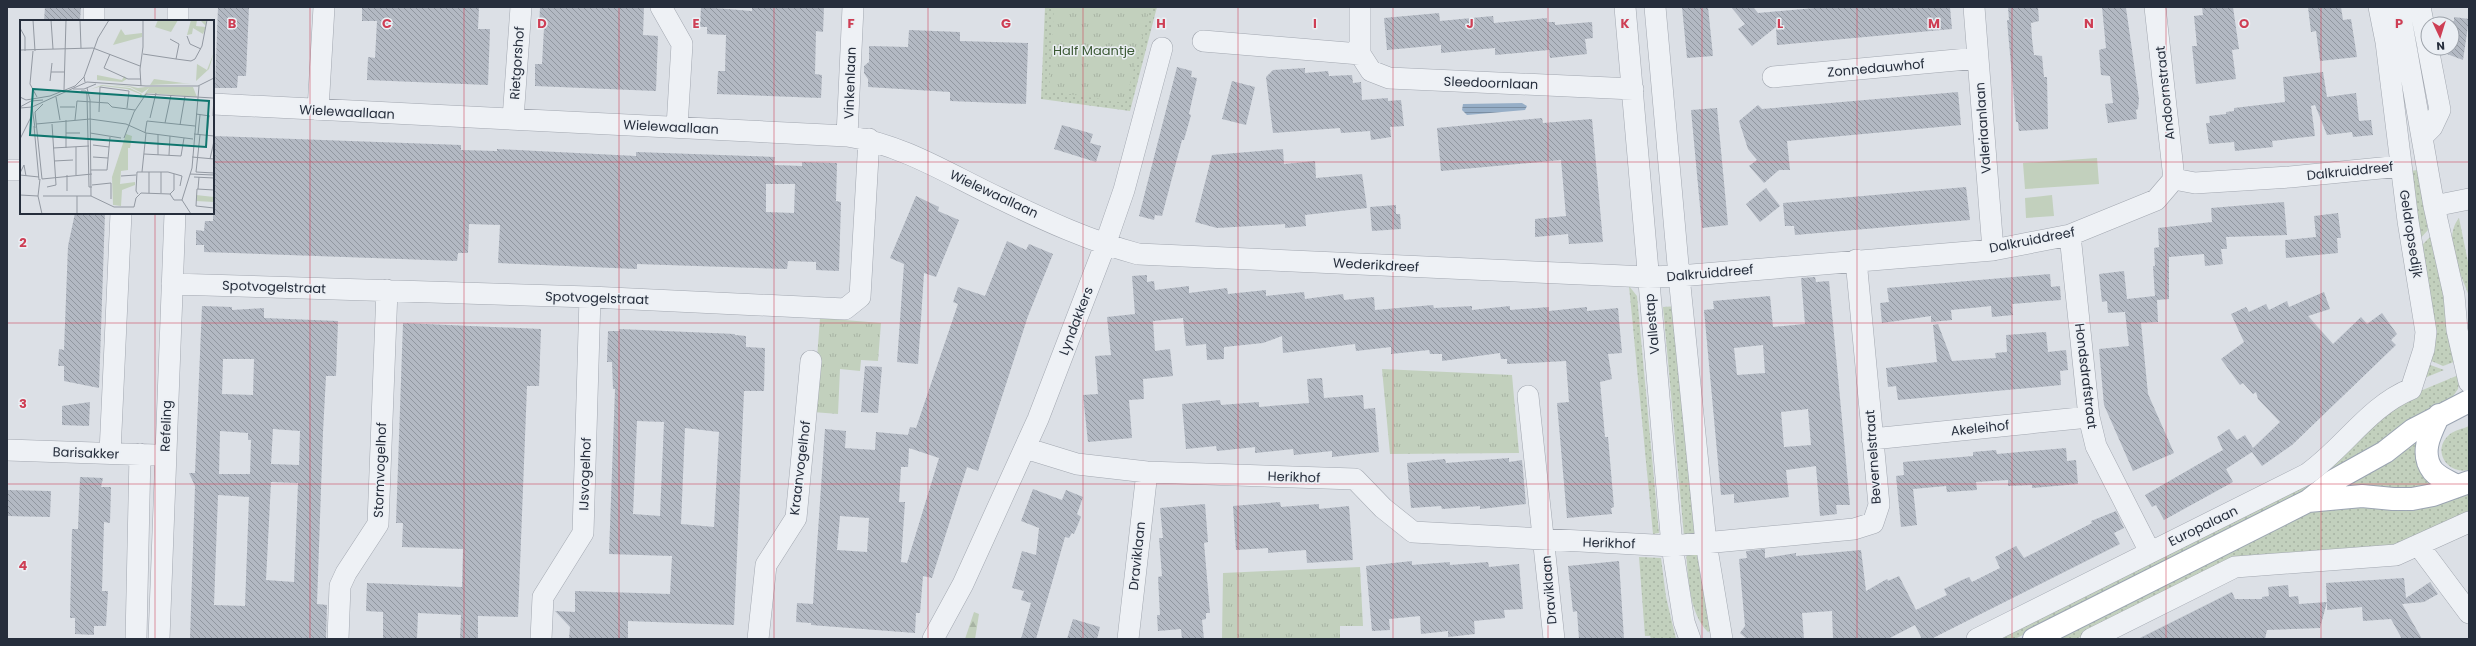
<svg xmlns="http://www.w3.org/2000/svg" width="2476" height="646" viewBox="0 0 2476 646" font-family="Poppins,sans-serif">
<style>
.grass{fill:url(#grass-dots)}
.forest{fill:url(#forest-firs)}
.park{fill:url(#park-tufts)}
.garden{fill:#c2d0bd}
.water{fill:url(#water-rules)}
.building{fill:url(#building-back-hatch);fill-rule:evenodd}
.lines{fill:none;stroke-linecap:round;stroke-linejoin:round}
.minor-casing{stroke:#a2a7b0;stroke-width:22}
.major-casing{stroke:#9ba4b2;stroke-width:24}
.minor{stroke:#eef1f5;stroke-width:21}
.major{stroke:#fff;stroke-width:22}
.grid{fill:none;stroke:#ce3e54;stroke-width:1;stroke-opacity:0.55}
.labels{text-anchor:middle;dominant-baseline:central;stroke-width:3;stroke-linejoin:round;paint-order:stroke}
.park-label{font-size:13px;fill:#3a5833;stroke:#ebeff4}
.street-label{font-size:13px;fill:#262e3c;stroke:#ebeff4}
.inset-road{fill:none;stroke:#9399a2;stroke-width:1}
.view{fill:#0f766e;fill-opacity:0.15;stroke:#0f766e;stroke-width:2}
.inset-edge{fill:none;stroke:#262e3c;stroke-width:2}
.grid-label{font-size:13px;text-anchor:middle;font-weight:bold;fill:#ce3e54;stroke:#ebeff4;stroke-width:3;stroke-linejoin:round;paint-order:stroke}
</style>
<defs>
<pattern id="grass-dots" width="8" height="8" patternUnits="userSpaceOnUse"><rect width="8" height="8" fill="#c2d0bd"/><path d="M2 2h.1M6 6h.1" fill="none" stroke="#a7b3a3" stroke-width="1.8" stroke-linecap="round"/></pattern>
<pattern id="forest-firs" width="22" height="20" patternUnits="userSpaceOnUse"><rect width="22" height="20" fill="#c2d0bd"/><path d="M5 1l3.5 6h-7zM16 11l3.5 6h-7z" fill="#a7b3a3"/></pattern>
<pattern id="park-tufts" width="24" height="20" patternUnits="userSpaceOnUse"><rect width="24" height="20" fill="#c2d0bd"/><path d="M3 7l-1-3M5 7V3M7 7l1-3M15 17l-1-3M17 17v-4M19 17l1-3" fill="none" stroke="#a7b3a3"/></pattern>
<pattern id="water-rules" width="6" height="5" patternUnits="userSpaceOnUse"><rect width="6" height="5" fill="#96aec7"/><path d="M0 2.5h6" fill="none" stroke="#7a8ea3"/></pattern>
<pattern id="building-back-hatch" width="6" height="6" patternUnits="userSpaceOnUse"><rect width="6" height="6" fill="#b3b9c3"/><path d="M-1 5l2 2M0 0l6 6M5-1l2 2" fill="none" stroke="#9197a0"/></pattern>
</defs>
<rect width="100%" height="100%" fill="#dce0e6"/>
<!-- grass -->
<path class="grass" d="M1045 7H1157L1130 111 1041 99Z
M2418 170 2428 230 2418 241 2409 171Z
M2459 218 2469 267V296C2461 274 2442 239 2459 218Z
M2430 237 2459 360 2443 366 2427 359 2419 248Z
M1629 286 1637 296 1659 533 1653 534Z
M1677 306 1698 534 1684 536 1663 307Z
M2425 363 2444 370 2422 379Z
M2461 374 2458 389 2449 402 2380 448 2271 509 2015 639H1991L2311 477 2401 399Z
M2469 426V470C2448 475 2431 451 2449 435 2454 430 2463 429 2469 426Z
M2418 433 2433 483 2432 490 2338 492 2355 476Z
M2469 489V516L2405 546 2219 566 2076 639H2055L2306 513 2319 508Z
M1700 550 1713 629 1708 632C1689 613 1688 577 1686 551Z
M1639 557 1661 558 1666 597 1676 639H1651L1650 636H1645Z"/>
<!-- forest -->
<path class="forest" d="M974 612 979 614 975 639H965Z"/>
<!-- park -->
<path class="park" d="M1054 7H1150L1125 103 1049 91Z
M820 318 881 323 878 361 861 360 860 371 840 369 838 414 813 412Z
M1382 369 1512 375 1519 453 1390 454Z
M1360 567 1363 626H1340V639L1222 638 1223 573Z"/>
<!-- garden -->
<path class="garden" d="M2097 158 2099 184 2025 189 2023 163Z
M2052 195 2054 216 2026 218 2025 198Z"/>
<!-- water -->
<path class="water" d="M1522 103 1527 106 1525 110 1467 115 1462 110 1463 104Z"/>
<!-- building -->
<path class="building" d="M45 7H81L80 21H44Z
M218 7H249L246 76H238L237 88H215Z
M362 7H479L478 29H490L488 85 367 80 368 57 375 58 377 21H362Z
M540 7H644L643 35 658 36 656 91 535 86V64H542L544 28H539Z
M701 7 752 11V7H824L823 32 816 31 815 74 822 75 821 98 717 94 718 71H725L726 35 707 34V27H700Z
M1682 7H1708L1713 56 1687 58Z
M1731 7H1753L1758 13 1826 7H1950L1952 29 1777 45 1776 27 1752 46 1738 29 1745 24Z
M2008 7H2038L2039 21 2031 23 2032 39 2034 55 2042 56 2044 77H2047L2048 129 2019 131 2018 122H2016L2007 20H2009Z
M2102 7 2126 8 2139 99 2138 109 2136 110 2137 119 2108 123 2105 104 2113 103 2110 76 2101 75 2099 50 2106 48Z
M2202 7H2233L2239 49 2232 50 2236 79 2196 84 2192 46H2197L2194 16 2203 15Z
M2308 7H2341L2343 20 2351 19 2357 57 2320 61 2316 31 2311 32Z
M1439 13 1440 21 1493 16 1494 23 1547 18V22H1555V25L1592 22 1593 38 1585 39 1587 54 1550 58 1549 50 1495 55V48L1441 53V45L1387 50 1384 18Z
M2454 17 2469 19 2463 60 2447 54 2445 48H2452V24H2440L2454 21Z
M909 30 960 32V41L1028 43 1026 104 950 101V92L868 87V79L864 73V66L869 62V46L908 47Z
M1177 67 1192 71 1191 77 1197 78 1189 114 1191 115 1184 140H1182L1162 216 1155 215 1154 220 1139 216Z
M1305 68V73L1328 71 1329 76 1352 75 1353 83 1361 82 1362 100 1388 98V101L1401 100 1404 126 1390 127 1391 137 1371 140 1370 131 1341 133 1340 128 1273 133 1266 77 1273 70Z
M2323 72 2327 97 2356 93 2359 121 2371 120 2373 135 2353 137 2352 132 2327 135 2315 105 2311 106 2315 136 2272 141 2273 147 2235 151 2234 142 2209 144 2206 123H2210L2209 116 2226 114V112L2234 111V108L2285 102 2283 77Z
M1232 81 1255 87 1246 125 1222 119Z
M1958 92 1961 125 1787 141 1790 170H1779L1764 183 1749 166 1757 160 1748 149 1739 121 1758 105 1762 109Z
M1717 108 1728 225 1702 228 1691 110Z
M1542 118 1543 123 1592 119 1603 242 1569 244 1568 234 1535 237V219L1566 216 1561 160 1441 171 1437 128Z
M1062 125 1093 134 1090 143 1101 146 1096 162 1054 149Z
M213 136 461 145V150L497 151V149L636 156V152L775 157 774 165 802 166V162L837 163 836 201 841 202 839 271 816 270V262L788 261 787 269 637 264V269L498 263 500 225 469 224 468 253H458L457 261 204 252V245H196V230L204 231 205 221H213ZM766 184H795L794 213 766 212Z
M1283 149 1284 164 1315 161 1316 178 1362 174 1367 208 1305 215 1306 226 1285 228V224L1217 228 1195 222 1212 155Z
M1966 187 1970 220 1795 235 1794 226H1785L1783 203Z
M1766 188 1780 206 1760 222 1746 204Z
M916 196 939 207 938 211 959 220 936 277 924 273 918 364 897 362 904 264 890 258Z
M2284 202 2287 235 2226 237 2227 249H2221L2223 264 2205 266 2204 254 2169 257V299L2157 300 2158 322 2141 323 2148 394 2174 453 2133 471 2104 405 2099 349 2129 346 2125 312 2108 313 2107 301 2102 302 2099 274 2124 271 2127 299 2155 296 2153 266H2155L2154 248 2159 247 2158 228 2212 222 2211 208Z
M1396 205V214H1400L1401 229 1372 231 1370 207Z
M75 213H105L99 388 64 381V366H58L59 349 64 350 68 246Z
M2338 213 2341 238H2337L2338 253 2286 258 2285 240 2316 237 2314 216Z
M1007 241 1026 250 1029 244 1053 254 1028 316 978 471 967 467 932 578 923 576 920 613H916L915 633 811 625V623L796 622 797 603 813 604 825 429 846 431 845 448 875 450 876 432 908 435 910 427 916 428 958 304 953 302 958 287 985 296ZM909 448 939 458 907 563 901 562 905 502H899L901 467H908ZM840 516 869 518 867 552 837 550Z
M2050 274 2051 287 2060 286 2061 300 2012 304 2013 315 1992 317 1991 306 1982 307 1951 310 1952 320 1931 322V316L1882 323 1880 303 1889 302 1887 288Z
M1147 275V282L1154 281 1155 290 1189 286V293L1227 288 1228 294 1266 290V296L1304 292 1305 299 1343 294 1344 300 1374 297 1375 310 1433 305 1434 308 1472 306V310L1510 306V310L1549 307V311L1587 307V311L1618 308 1622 353 1608 354 1612 379 1600 382 1605 437H1608L1614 507 1611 508 1612 514 1567 518 1557 403 1569 402 1566 361 1507 364V359H1501L1500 353 1442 361V354H1430L1429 350 1391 354V347L1356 351 1355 344 1283 353 1282 336 1263 343 1224 347V359L1207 360 1206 344 1186 346 1183 318 1153 321 1155 351 1170 349 1173 376 1143 379 1144 399 1129 400 1132 438 1088 442 1083 395 1098 394 1095 356 1111 355 1107 317 1135 314 1132 276Z
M1815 277 1816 282 1829 281 1850 505H1836L1837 514 1820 516 1816 466 1786 470 1789 497 1734 503V494L1721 495 1704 310 1714 309 1713 301 1770 296 1773 327 1805 324 1801 278ZM1763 345 1765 373 1737 375 1734 348ZM1808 409 1811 445 1784 447 1781 412Z
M2324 292 2330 309 2308 316 2333 344 2361 317 2367 324 2382 313 2397 334 2391 340 2396 345 2292 445 2262 466 2252 452 2226 469 2233 482 2164 520 2156 505 2152 507 2145 495 2223 450 2217 437 2229 429 2237 440 2245 435 2253 448 2280 422 2258 399 2256 392 2253 394 2243 383 2240 385 2221 359 2244 342 2231 314 2246 307 2249 312 2266 304 2269 310 2287 301 2289 307Z
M202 306 232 307V310L264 308V318L338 321 336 376H326L323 432 317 604 327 605 326 639H190L195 486 189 473H195ZM223 359H254L253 395 222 394ZM273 429 300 431 299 465 271 464ZM220 431 248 433V440H251L250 474H219ZM271 482 298 483 294 582 266 580ZM218 495 249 497 245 606 214 605Z
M403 323 541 329 539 386H527L518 617 478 616V639H460L461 615 418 613 417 639H383V612L366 611 367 583 462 587 463 549 402 547 403 523H396Z
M1938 324 1952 361 1996 358 1995 353 2007 352 2006 335 2046 332 2048 352 2066 350 2068 370 2060 371 2061 385 1898 400 1896 386 1888 387 1886 368 1937 362 1933 325Z
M619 329 735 334V335L746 336V347L765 348 764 391H744L734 625 628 621V639H569L570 627 555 611 575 612V591L670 594 672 556 609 554 615 389H613L612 362H607L608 331H619ZM637 421 664 422 660 516 633 514ZM685 428 719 432 714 527 681 524Z
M865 366 882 367 878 413 861 412Z
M1322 378 1324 398 1363 395 1364 409 1375 408 1379 452 1332 457V451L1294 455 1293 449 1255 453V447L1217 451 1216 446 1186 449 1182 404 1220 400 1221 405 1259 402V407L1309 403 1307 379Z
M90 402 89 426 62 425V406Z
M2066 448 2067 461 2076 460 2078 484 2032 488V485L2008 486V480L1976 482 1977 490 1947 492 1946 486 1913 489 1917 525 1901 527 1896 476 1904 475 1903 462 1973 456V452L1996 450 1997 454Z
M1509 458V462L1522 460 1526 504 1480 509V506L1442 509 1441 506 1411 508 1407 463 1445 459 1446 463Z
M80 477 103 478 101 487H111L110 523 104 522 102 591H108L106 626H94V635L75 634V618H70L72 529H78Z
M1033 489 1062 500 1066 490 1083 497 1077 514 1081 517 1074 534 1072 533 1069 538 1065 537 1036 639H1021L1031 603 1021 600 1024 591 1012 588 1022 551 1036 555 1039 528 1021 521Z
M7 490 51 491 50 517 7 516Z
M1280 502 1281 507 1319 504V509L1349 506 1353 560 1307 563 1306 550 1268 553V548L1236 550 1233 506Z
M1205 504 1208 542 1204 543 1210 613H1206V619L1202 620 1204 639H1182L1181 629 1158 631 1157 615H1160L1158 577 1162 576 1159 538H1163L1160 508Z
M2116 511 2124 528 2114 533 2120 544 1931 639H1922L1915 625 1888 639H1833L1832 611 1802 613 1804 639H1747L1740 633 1745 626 1739 559 1747 558 1746 551 1765 549V558L1796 553V556L1861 550 1866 591 1887 579 1888 581 1899 576 1916 610 1947 595 1944 589 1962 580 1969 577 1972 582 2000 568 1995 557 2016 546 2024 558 2092 523 2091 521Z
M1412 561V565L1450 562V565L1488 562 1489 567 1519 564 1523 609 1504 610 1505 618 1474 621 1475 634 1448 637V631L1421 634 1420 616 1389 619 1390 630 1372 631 1366 566Z
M1619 561 1624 639H1579L1577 611 1573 612 1568 566Z
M2404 578 2406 598 2430 582 2438 594 2424 602 2402 604 2422 639H2402L2391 619 2363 621 2362 607 2327 610V602L2320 628 2267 630 2265 639H2138L2232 592 2235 599H2262V597L2269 596 2268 587 2288 585 2289 597 2298 596 2299 604 2327 602 2326 583Z
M1073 619 1100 627 1097 639H1067Z"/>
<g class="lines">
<defs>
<path id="minor" d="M178 7V21
M661 7 682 44 677 127
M1625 7 1672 546 1684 622 1690 639
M1655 7 1679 276 1706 543 1722 639
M1974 7 1993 250
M2155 7 2174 179
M2399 7 2434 206 2454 295 2457 330 2469 382
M2420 7 2428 47
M94 21V7
M1203 41 1360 54 1371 71 1389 78 1633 89
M1360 54V7
M1773 77 1978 58
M213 104 847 136C904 145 948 174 999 198 1044 220 1090 241 1138 254L1648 277 1679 276 1993 250 2070 235 2156 200 2174 179
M318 110 324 7
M513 119 521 7
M847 136 853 7
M2422 137 2432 127 2440 110 2428 48
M7 170H21
M2174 179 2195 183 2290 177 2401 166
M2434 206 2469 199
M2070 235 2089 417 2096 446 2150 552
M172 284 590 297 845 309 860 297 869 139
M1528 396 1554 639
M1872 439 2089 417
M1025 448 1077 464 1147 472 1355 479 1383 508 1413 532 1672 546 1854 529 1873 523 1879 505 1856 260
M7 450 155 455
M110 453 121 213
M2419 546 2469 613
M136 639 140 454
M159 639 175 213
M338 639 340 586 346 573 378 524 387 290
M541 639 543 597 583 533 590 297
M758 639 766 565 796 518 811 361
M933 639 963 584 1038 419 1105 245 1124 190 1162 48
M1128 639 1147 472
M1977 639 2307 474C2344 448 2369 406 2411 389L2424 349 2426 332 2408 221 2386 42 2379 7
M2091 639 2235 567 2396 555 2469 522"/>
<path id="major" d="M2439 415C2431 432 2419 453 2433 471 2439 478 2450 482 2457 486
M2308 501 2362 496 2393 499H2412L2433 495 2469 482
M2034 639 2308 501 2333 481 2385 452 2413 430 2469 401"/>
</defs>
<!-- minor casing -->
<use href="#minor" class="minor-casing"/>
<!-- major casing -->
<use href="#major" class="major-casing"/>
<!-- minor -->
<use href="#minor" class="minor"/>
<!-- major -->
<use href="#major" class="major"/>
</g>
<!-- grid -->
<path class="grid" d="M155 7V21M310 7V639M464 7V639M619 7V639M774 7V639M928 7V639M1083 7V639M1238 7V639M1393 7V639M1548 7V639M1702 7V639M1857 7V639M2012 7V639M2166 7V639M2321 7V639M7 162H21M213 162H2469M155 213V639M7 323H2469M7 484H2469"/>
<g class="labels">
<!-- park labels -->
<g class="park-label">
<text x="1094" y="50">Half Maantje</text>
</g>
<!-- street labels -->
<g class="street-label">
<text transform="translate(517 63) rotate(-86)">Rietgorshof</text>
<text transform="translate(1876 68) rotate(-5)">Zonnedauwhof</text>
<text transform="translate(850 83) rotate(-88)">Vinkenlaan</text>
<text transform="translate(1491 83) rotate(2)">Sleedoornlaan</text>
<text transform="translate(2165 93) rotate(-96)">Andoornstraat</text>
<text transform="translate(347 112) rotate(3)">Wielewaallaan</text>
<text transform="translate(671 127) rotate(3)">Wielewaallaan</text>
<text transform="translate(1983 128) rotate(-94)">Valeriaanlaan</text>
<text transform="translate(2350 171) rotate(-6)">Dalkruiddreef</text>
<text transform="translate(994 194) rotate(25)">Wielewaallaan</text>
<text transform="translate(2411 234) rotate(81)">Geldropsedijk</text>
<text transform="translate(2032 240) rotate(-11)">Dalkruiddreef</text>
<text transform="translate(1376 265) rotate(3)">Wederikdreef</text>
<text transform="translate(1710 273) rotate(-5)">Dalkruiddreef</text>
<text transform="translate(274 287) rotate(2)">Spotvogelstraat</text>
<text transform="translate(597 298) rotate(2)">Spotvogelstraat</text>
<text transform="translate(1076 321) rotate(-69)">Lyndakkers</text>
<text transform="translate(1652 324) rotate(-95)">Vallestap</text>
<text transform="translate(2086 376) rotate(83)">Hondsdrafstraat</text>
<text transform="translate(166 426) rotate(-88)">Refeling</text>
<text transform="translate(1980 428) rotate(-6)">Akeleihof</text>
<text transform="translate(86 453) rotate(2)">Barisakker</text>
<text transform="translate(1873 457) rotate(-94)">Bevernelstraat</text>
<text transform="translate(800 468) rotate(-83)">Kraanvogelhof</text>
<text transform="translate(380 470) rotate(-88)">Stormvogelhof</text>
<text transform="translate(585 474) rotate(-88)">IJsvogelhof</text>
<text transform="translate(1294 477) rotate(2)">Herikhof</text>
<text transform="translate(2203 526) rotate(-26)">Europalaan</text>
<text transform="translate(1609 543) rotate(2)">Herikhof</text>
<text transform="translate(1137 556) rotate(-84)">Draviklaan</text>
<text transform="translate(1549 590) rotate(-95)">Draviklaan</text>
</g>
</g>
<!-- overview -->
<g transform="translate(20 20)">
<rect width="194" height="194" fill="#dce0e6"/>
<path d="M171 0H186V6L181 1 177 0 176 6 186 7 183 14 173 8 172 14 167 15ZM194 32 189 49 176 61 177 44 187 50ZM77 55 102 60 104 56 107 59 102 62 77 60ZM134 59 163 63H172L130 65ZM84 64 109 66 118 68 125 67H173L177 77 128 73 121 79 129 68 122 73 110 67ZM176 175 194 177V182L176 181Z" fill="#c2d0bd"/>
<path d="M82 65 110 68 122 74 120 79V74L107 69 83 66 71 69Z" fill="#c2d0bd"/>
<path d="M138 0H158L151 12 135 7Z" fill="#c2d0bd"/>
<path d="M101 9 105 15 122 13V17L93 25ZM106 114 112 116 110 128H108V150L101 151 100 164 115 162V165L102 170 101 186 93 185 92 157Z" fill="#c2d0bd"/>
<path class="inset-road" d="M13 0 15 31M31 0 33 29M60 0 61 28M0 8 5 17V31M167 16 170 24 181 29M0 30 73 28 120 46M13 31 10 64 17 77M90 34 84 48 108 59H121M123 34 156 39 159 24 150 19M156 39 171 41 175 39 182 26 187 0M31 52H44M30 61 32 43M65 62 64 57 78 18 89 0M121 66 120 49 123 27V0M126 66H178L194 58M67 68 70 80 71 176M53 69H64L76 64M44 70 46 0M61 71H66L67 75 69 167H72M0 77 6 80 30 76 55 66 64 57M36 77 40 100M23 84 15 92 22 159 72 154M0 87 11 81 23 80M12 87 15 108M40 87H55M0 88 12 87 67 62 126 66M79 92 80 67 109 71 107 88M176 94 190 96M193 96 194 76M130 98 136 73M46 100V128M55 100 57 81 88 83 92 87 115 90M145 103 151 75M16 104 70 99 106 104 126 113 173 119M160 105 165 76M14 106 19 160M46 113H60M70 113 101 118M125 113 127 101 175 106M174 114 194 116M178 114 180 95M180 115 176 152 194 153M187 115 189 96M104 118 114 92 126 74 193 78M0 119 11 97M73 125 89 127M56 127V155M33 128 69 126M124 134 161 136 164 118M138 135V115M149 135 150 116M73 137 88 138M172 137 194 139M190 139 194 121M34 141 53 140M71 150H87L90 117M122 152 126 113M129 152V173M141 152V173M0 153 4 145 6 156M170 154 194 155M0 155 19 157M101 156 116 155M174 157 194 158M20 159 18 176 22 194M72 165 91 163V179M27 167 36 165 32 104M178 169 179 157M194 170 177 169 176 186 194 188M47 171V155M118 174 116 171 117 152H148L162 156 160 166M150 174 154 170V154M0 175 18 176M23 176H71L94 187H114L116 178 121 173 150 174 154 180H162M162 180 172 148 179 66M162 180 171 194M57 194V176"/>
<path class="view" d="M13 69 189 81 186 127 10 115Z"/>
<rect width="194" height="194" class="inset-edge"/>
</g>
<g class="grid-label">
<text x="232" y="28">B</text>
<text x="387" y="28">C</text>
<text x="542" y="28">D</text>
<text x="696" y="28">E</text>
<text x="851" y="28">F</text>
<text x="1006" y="28">G</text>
<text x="1161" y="28">H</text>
<text x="1315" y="28">I</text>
<text x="1470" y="28">J</text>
<text x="1625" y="28">K</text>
<text x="1780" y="28">L</text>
<text x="1934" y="28">M</text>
<text x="2089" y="28">N</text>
<text x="2244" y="28">O</text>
<text x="2399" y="28">P</text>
<text x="23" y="247">2</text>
<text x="23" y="408">3</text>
<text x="23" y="570">4</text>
</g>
<!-- border -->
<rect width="2476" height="646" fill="none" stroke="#262e3c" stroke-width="16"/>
<!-- north arrow -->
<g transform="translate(2440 36) rotate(176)"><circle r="19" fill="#ebeff4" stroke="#9ca2aa"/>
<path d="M0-3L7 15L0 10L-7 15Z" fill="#ce3e54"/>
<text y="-6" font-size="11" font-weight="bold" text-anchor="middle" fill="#262e3c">N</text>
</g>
</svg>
